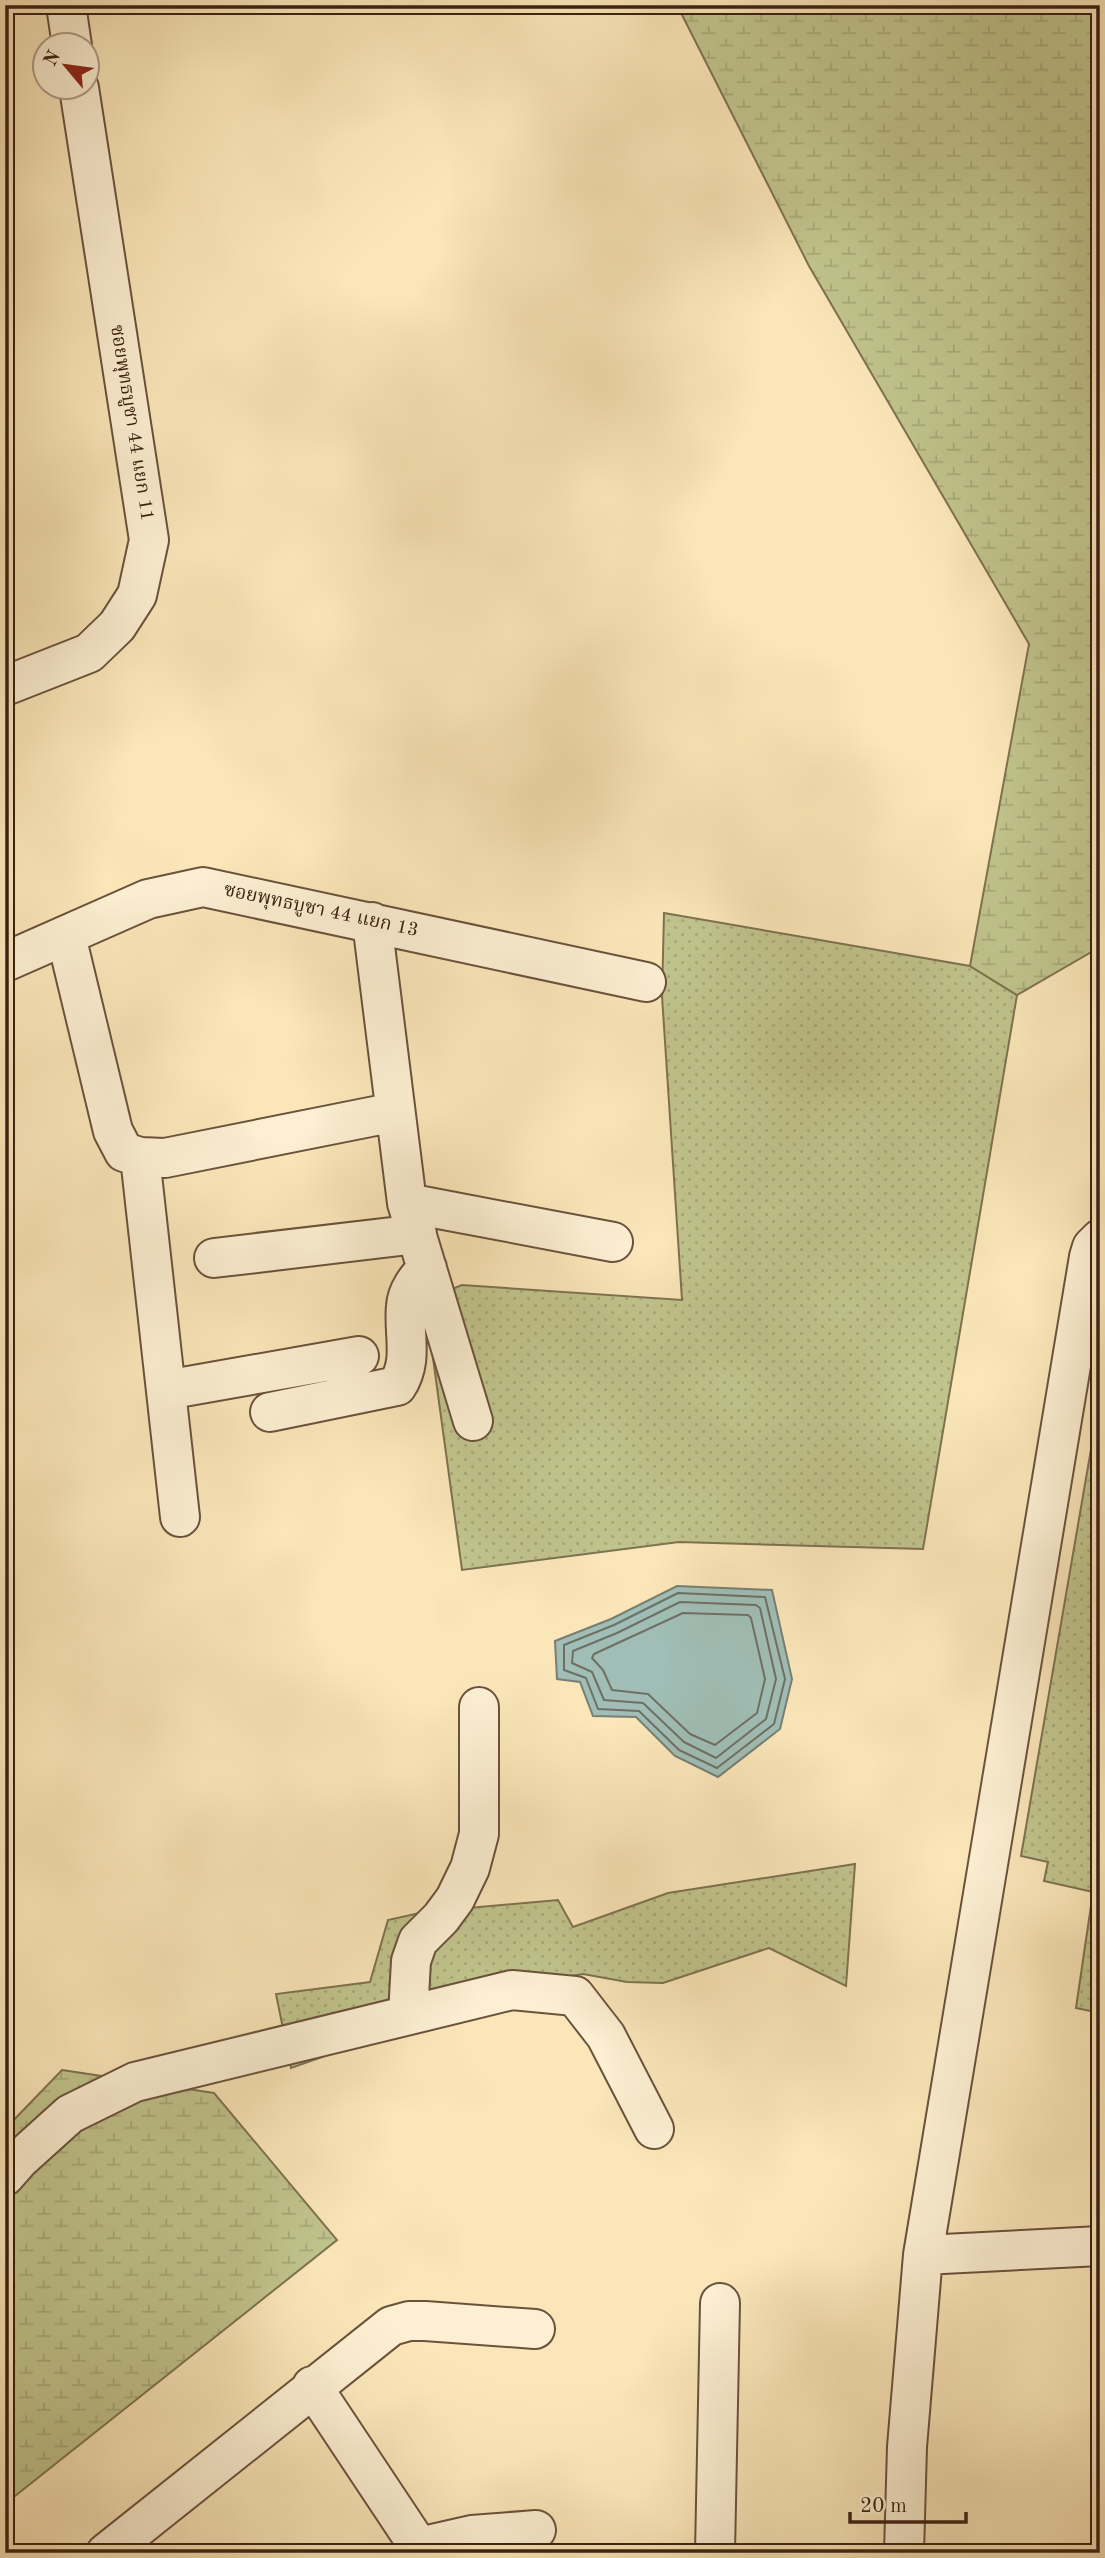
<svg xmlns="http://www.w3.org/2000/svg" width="1105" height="2558" viewBox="0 0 1105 2558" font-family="'Old Standard TT','Noto Serif Thai',serif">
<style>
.green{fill:url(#green-dots);stroke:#7e7250;stroke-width:2}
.wetland{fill:url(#wetland-marsh);stroke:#7e7250;stroke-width:2}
.water{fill:#a0beb6;stroke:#787f74;stroke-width:2}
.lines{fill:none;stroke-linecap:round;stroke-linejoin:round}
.shore{stroke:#6e7064;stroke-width:2}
.minor-casing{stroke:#6b523c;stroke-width:42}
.minor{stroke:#fcefd2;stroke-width:38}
.labels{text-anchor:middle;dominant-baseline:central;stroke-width:6;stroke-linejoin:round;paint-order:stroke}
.street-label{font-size:19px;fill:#3b2112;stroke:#fcefd2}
</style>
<defs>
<pattern id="green-dots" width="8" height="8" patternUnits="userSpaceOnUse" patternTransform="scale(1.75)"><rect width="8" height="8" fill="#c1c48d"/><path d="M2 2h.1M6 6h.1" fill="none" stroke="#a7a879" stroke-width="1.8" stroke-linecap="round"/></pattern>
<pattern id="wetland-marsh" width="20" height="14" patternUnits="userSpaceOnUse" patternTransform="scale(1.75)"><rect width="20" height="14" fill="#c1c48d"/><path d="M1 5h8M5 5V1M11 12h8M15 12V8" fill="none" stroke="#a7a879"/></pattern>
</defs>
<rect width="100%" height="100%" fill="#fae6b9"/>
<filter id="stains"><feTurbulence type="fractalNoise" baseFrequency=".00286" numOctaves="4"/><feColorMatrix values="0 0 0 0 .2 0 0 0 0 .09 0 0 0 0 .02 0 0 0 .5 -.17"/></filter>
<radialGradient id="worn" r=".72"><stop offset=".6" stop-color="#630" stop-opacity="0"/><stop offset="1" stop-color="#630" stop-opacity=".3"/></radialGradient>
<!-- green -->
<path class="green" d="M664 913 970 966 1017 995 923 1549 679 1542 462 1570 425 1300 462 1285 682 1300 662 996Z
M1100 1397V2013L1076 2008 1093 1892 1044 1881 1048 1862 1021 1856Z
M855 1864 846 1986 769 1948 663 1983 627 1982 583 1974 535 1982 291 2068 276 1994 370 1982 388 1920 424 1912 558 1900 573 1927 668 1893Z"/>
<!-- wetland -->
<path class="wetland" d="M677 5H1100V947L1017 995 970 966 1029 644 809 266Z
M62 2070 214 2093 337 2240 5 2504V2129Z"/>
<!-- water -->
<path class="water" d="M677 1586 772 1590 792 1679 780 1729 718 1777 675 1756 636 1717 593 1716 580 1682 557 1679 555 1641 611 1619Z"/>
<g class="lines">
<!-- shore -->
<path class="shore" d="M678 1593 765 1597 785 1679 774 1724 717 1768 679 1750 639 1711 598 1709 586 1678 564 1670V1645L614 1625Z
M680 1602 756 1605 760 1608 776 1679 766 1719 716 1758 684 1742 643 1703 604 1700 592 1672 572 1663 573 1651 617 1633Z
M683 1613 748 1615 751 1618 765 1679 757 1713 715 1745 690 1734 648 1694 612 1690 603 1670 592 1658 594 1654Z"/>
<defs>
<path id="minor" d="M66 5 72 46
M5 686 89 653 117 626 137 595 149 540 79 88
M372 922 407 1203 473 1421
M66 936 113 1131 124 1152 140 1157 165 1158 395 1112
M5 962 148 899 203 887 646 982
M140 1157 180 1517
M407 1203 613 1242
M214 1258 417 1234
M166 1390 359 1356
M270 1412 397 1386C414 1360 403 1334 406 1306 407 1291 417 1279 427 1268
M408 2015 411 1961 418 1941 441 1918 455 1899 470 1868 479 1834V1707
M5 2176 19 2160 70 2114 135 2082 512 1990 575 1996 606 2036 654 2129
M923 2255 1100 2246
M312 2386 419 2547
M106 2553 391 2326 409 2321H425L535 2329
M412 2553 419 2547 472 2535 536 2530
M715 2553 720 2303
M904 2553 907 2447 923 2255 1089 1257 1092 1247 1100 1239"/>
</defs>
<!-- minor casing -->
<use href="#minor" class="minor-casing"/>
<!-- minor -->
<use href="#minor" class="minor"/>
</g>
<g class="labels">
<!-- street labels -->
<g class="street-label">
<text transform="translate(131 423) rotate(81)">ซอยพุทธบูชา 44 แยก 11</text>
<text transform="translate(321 911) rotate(12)">ซอยพุทธบูชา 44 แยก 13</text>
</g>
</g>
<!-- margin -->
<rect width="1105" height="2558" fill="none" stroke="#fae6b9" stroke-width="28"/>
<rect x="7" y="7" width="1091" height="2544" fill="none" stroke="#3b2112" stroke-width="3.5"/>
<rect x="14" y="14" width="1077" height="2530" fill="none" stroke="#3b2112" stroke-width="2"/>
<!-- north arrow -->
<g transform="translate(66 66) rotate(299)"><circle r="33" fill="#fcefd2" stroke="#af9d85" stroke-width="2"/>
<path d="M0-5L12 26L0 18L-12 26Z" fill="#8f2418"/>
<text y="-10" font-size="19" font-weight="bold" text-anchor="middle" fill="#3b2112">N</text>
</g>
<!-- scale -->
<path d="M850 2512v10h116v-10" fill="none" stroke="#3b2112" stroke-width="3.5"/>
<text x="860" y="2512" font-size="21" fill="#3b2112" stroke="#fcefd2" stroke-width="5" paint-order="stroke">20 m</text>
<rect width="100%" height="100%" filter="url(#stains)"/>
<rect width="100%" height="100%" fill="url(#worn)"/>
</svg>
